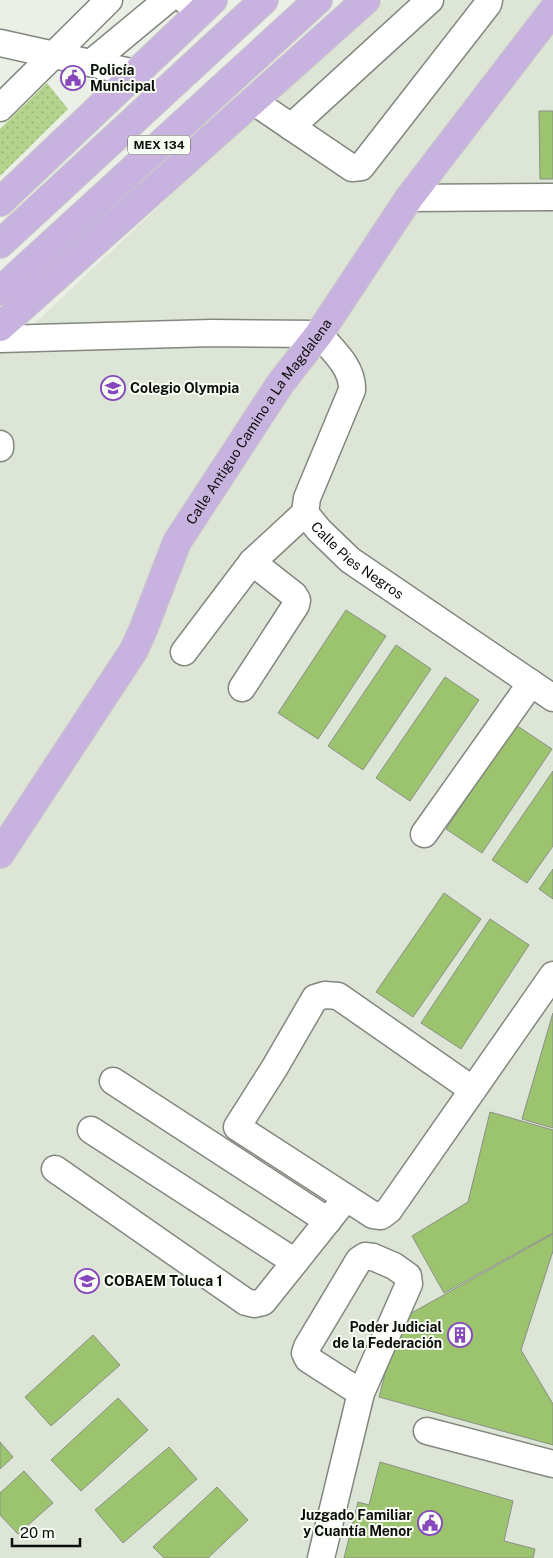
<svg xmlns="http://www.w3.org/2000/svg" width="553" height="1558" viewBox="0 0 553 1558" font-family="'Public Sans',sans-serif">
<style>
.built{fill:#dde6d6}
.park{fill:url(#park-dots)}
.building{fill:#9cc46e;stroke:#8b8f87}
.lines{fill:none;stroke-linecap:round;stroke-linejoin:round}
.minor-casing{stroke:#83877f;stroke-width:29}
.major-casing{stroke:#cacac9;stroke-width:30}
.minor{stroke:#fff;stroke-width:26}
.major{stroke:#c8b2df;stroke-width:28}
.labels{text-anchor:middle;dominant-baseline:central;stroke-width:4;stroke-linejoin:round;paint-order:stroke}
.shield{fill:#f8fdf4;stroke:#545651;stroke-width:1}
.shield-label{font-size:12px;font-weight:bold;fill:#0d0e0b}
.poi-label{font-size:14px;font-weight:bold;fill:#0d0e0b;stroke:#f8fdf4;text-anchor:start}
.street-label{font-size:14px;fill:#0d0e0b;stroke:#f8fdf4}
</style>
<defs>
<pattern id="park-dots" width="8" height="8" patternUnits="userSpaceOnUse" patternTransform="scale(1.25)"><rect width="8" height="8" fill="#b2d48d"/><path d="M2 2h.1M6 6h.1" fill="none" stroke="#98b578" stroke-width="1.8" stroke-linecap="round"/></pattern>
</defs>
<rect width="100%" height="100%" fill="#ebf0e7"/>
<!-- built -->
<path class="built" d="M384 0H553V1558H0V334L27 331 312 61Z"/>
<!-- park -->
<path class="park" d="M47 83 68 109 0 176V129Z"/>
<!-- building -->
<path class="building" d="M539 111H553V179H540Z
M346 610 386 636 318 739 278 713Z
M396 645 431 669 363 770 328 746Z
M445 677 479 700 410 801 376 778Z
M516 725 552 749 482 853 446 829Z
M553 771V846L527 883 492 860Z
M553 869V899L539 889Z
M444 893 481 919 413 1017 376 992Z
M490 919 529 945 461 1049 421 1023Z
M553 1013V1128L522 1119Z
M490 1112 553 1130V1233L444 1293 412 1236 468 1202Z
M553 1234V1251L521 1350 553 1404V1445L379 1397 399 1320Z
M93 1335 120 1365 51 1426 25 1397Z
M118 1398 148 1430 81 1491 51 1460Z
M0 1442 13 1457 0 1469Z
M169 1447 197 1479 123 1543 95 1510Z
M380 1462 513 1501 504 1541 535 1549 533 1558H344L358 1502 369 1505Z
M24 1471 53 1503 18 1534 0 1515V1493Z
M217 1487 248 1520 208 1558H164L153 1547Z"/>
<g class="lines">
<defs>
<g id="minor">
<path d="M185 0 199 13"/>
<path d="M0 43 135 73"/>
<path d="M91 63 167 0"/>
<path d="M253 101 352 168 361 167 488 4 489 0"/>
<path d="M0 108 109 0"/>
<path d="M291 127 430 0"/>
<path d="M409 198 553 197"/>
<path id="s1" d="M0 339 212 333 319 334C333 351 353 367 352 390L307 498 305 513 319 530 350 560 553 698"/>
<path d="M0 448V444"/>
<path d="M184 652 252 562"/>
<path d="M242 688 296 605 297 600 294 595 252 562 305 513"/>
<path d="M424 834 531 683"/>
<path d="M113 1081 328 1221"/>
<path d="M473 1090 338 996 325 995 315 998 275 1067 237 1127 373 1215 381 1216 389 1210 553 975"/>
<path d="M91 1130 295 1262"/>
<path d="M55 1169 246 1302 254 1304 263 1302 346 1198"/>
<path d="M427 1431 553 1464"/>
<path d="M321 1558 361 1393 409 1284 408 1276 394 1266 373 1257 365 1256 359 1260 307 1347 305 1353 308 1359 361 1393"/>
</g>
<g id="major">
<path d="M0 202 213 0"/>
<path d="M0 244 264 0"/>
<path d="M0 291 318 0"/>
<path d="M0 327 366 0"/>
<path id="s2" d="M0 854 134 650 143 630 177 542 280 384 319 334 409 198 553 10"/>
</g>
</defs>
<!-- minor casing -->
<use href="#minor" class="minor-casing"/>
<!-- major casing -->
<use href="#major" class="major-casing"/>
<!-- minor -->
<use href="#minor" class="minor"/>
<!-- major -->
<use href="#major" class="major"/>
</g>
<!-- icons -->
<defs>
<symbol id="civic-ring" viewBox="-11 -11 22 22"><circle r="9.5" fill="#f8fdf4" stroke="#8748bd" stroke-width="1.5"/><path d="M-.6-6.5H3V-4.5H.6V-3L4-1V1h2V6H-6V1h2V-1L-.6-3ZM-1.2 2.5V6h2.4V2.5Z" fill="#8748bd"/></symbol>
<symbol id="school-ring" viewBox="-11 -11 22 22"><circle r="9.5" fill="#f8fdf4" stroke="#8748bd" stroke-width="1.5"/><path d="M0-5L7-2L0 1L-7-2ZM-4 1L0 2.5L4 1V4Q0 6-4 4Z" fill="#8748bd"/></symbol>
<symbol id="building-ring" viewBox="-11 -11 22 22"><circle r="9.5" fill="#f8fdf4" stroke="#8748bd" stroke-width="1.5"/><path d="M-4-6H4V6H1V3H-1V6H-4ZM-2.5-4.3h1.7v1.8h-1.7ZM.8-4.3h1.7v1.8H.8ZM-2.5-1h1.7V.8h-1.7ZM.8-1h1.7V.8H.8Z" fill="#8748bd"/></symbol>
</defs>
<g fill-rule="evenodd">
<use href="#civic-ring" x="59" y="64" width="28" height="28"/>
<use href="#school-ring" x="99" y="374" width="28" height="28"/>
<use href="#school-ring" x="73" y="1267" width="28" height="28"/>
<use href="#building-ring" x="446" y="1321" width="28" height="28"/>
<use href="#civic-ring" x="416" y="1509" width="28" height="28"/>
</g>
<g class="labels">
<!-- shield labels -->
<rect class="shield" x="128" y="135.5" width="62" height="19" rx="4"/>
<g class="shield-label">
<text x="159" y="145">MEX 134</text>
</g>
<!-- poi labels -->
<g class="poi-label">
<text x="90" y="70">Policía<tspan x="90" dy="16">Municipal</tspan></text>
<text x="130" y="388">Colegio Olympia</text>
<text x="104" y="1281">COBAEM Toluca 1</text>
<text x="442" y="1327" text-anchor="end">Poder Judicial<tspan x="442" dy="16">de la Federación</tspan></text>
<text x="412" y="1515" text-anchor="end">Juzgado Familiar<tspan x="412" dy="16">y Cuantía Menor</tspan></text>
</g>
<!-- street labels -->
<g class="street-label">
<text stroke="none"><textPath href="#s2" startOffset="506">Calle Antiguo Camino a La Magdalena</textPath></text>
<text stroke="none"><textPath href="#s1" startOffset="589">Calle Pies Negros</textPath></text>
</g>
</g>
<!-- scale -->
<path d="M12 1538v8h68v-8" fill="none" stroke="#0d0e0b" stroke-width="2.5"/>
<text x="20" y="1538" font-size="15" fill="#0d0e0b" stroke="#f8fdf4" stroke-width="4" paint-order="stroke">20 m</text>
</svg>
